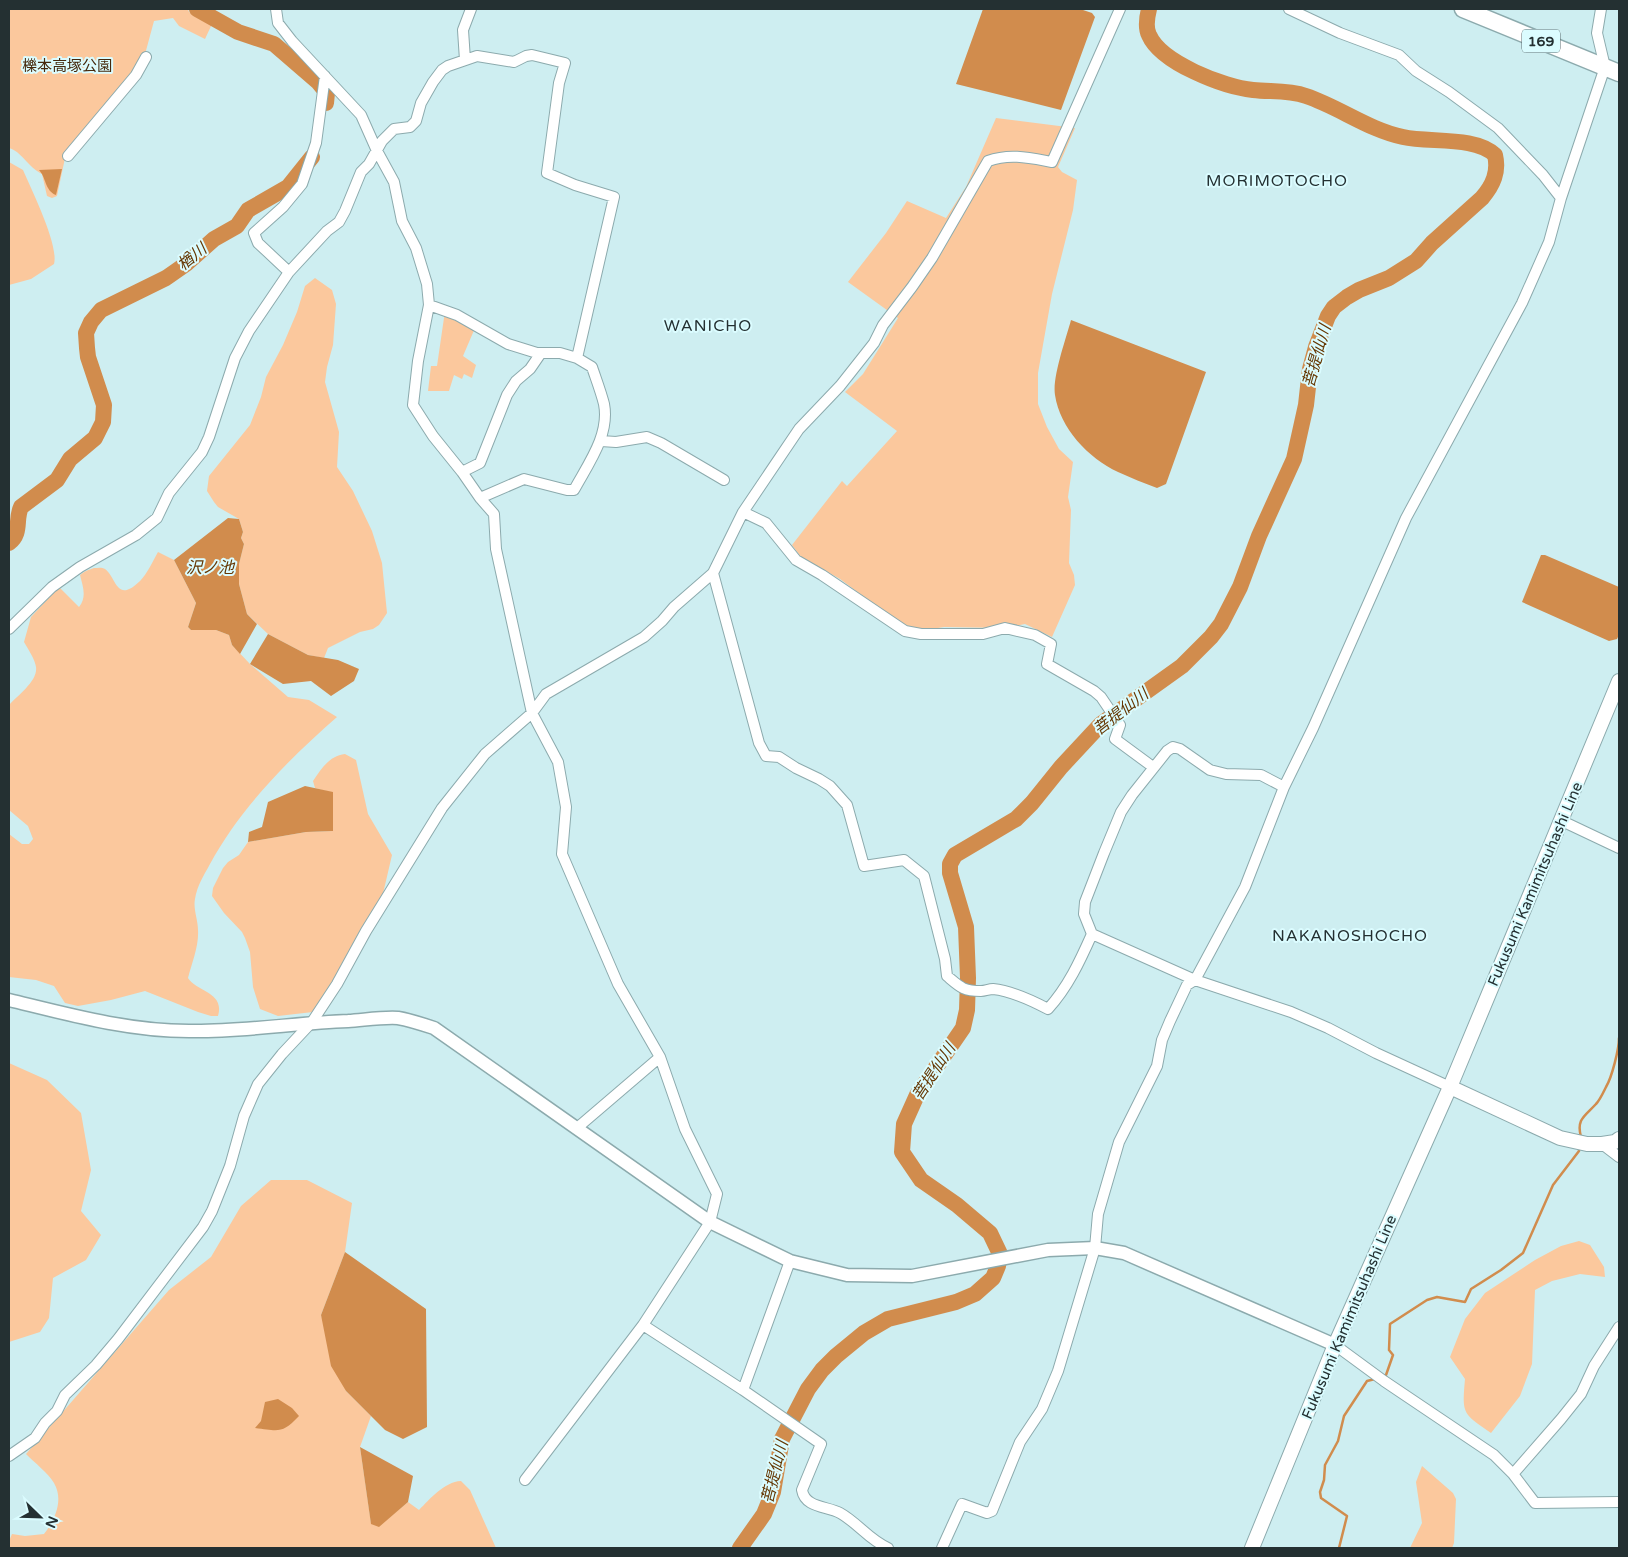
<svg xmlns="http://www.w3.org/2000/svg" width="1628" height="1557" viewBox="0 0 1628 1557" font-family="'Varela Round','Noto Sans JP',sans-serif">
<style>
.green{fill:#fbc89d}
.water{fill:#d18c4d}
.lines{fill:none;stroke-linecap:round;stroke-linejoin:round}
.stream{stroke:#d18c4d;stroke-width:2.5}
.river{stroke:#d18c4d;stroke-width:16}
.minor-casing{stroke:#8caaad;stroke-width:12}
.tertiary-casing{stroke:#8caaad;stroke-width:15}
.secondary-casing{stroke:#8caaad;stroke-width:16}
.trunk-casing{stroke:#8caaad;stroke-width:19}
.minor{stroke:#fff;stroke-width:10}
.tertiary{stroke:#fff;stroke-width:12}
.secondary{stroke:#fff;stroke-width:14}
.trunk{stroke:#fff;stroke-width:16}
.labels{text-anchor:middle;dominant-baseline:central;stroke-width:4;stroke-linejoin:round;paint-order:stroke}
.shield{fill:#dbfcff;stroke:#5b6d70;stroke-width:1}
.shield-label{font-size:14px;font-weight:bold;fill:#243032}
.park-label{font-size:15px;fill:#45290d;stroke:#dbfcff}
.street-label{font-size:15px;fill:#243032;stroke:#dbfcff}
.neighbourhood-label{font-size:16px;letter-spacing:1px;fill:#243032;stroke:#dbfcff}
.water-label{font-size:16px;font-style:italic;fill:#653703;stroke:#dbfcff}
</style>
<rect width="100%" height="100%" fill="#ceeef1"/>
<!-- green -->
<path class="green" d="M9 9H188L189 12 212 24 205 39 179 26 173 18 154 21 144 58 65 158 57 196 52 198 47 196 42 174C28 167 21 151 9 148Z
M996 118 1075 128 1058 167 1062 172 1077 180 1073 210 1052 294 1038 373V404L1047 427 1059 449 1073 462 1068 497 1071 510 1069 563 1074 575 1075 585 1052 637 1025 624 1005 628 944 627 932 629H914L895 620 840 579 801 557 792 545 842 481 847 486 897 431 845 392 863 374 898 318 848 282 886 233 907 201 946 218 966 187Z
M9 162 23 170C32 191 59 245 54 264L31 279 9 285Z
M315 278 332 290 336 304 333 345 327 367 325 382 339 432 337 467 353 491 372 531 382 563 387 613 379 625 373 629 360 632 328 648 324 658 308 655 268 634 247 614 239 584V564L244 544 241 538 243 532 239 519 218 507 214 502 207 491 209 476 250 425 261 397 266 377 283 345 297 312 305 286Z
M445 311 475 328 463 356 476 365 472 378 464 374 462 379 454 375 449 391H428L431 366H437Z
M158 552 174 560 196 603 188 627 191 630H216L229 635 232 645 250 664 288 697 309 700 337 717C289 759 241 807 210 864 204 875 197 886 195 899 193 909 198 920 198 930 199 946 192 962 188 978 197 992 225 992 218 1016H211L198 1012 145 991 111 1000 78 1006 65 1003 54 986 36 980 9 977V834L22 844H29L33 839 28 826 9 810V705C18 695 38 681 36 667 35 659 28 649 24 642L31 617 59 587 79 607C87 597 83 587 80 575 85 571 88 570 94 568 97 568 102 567 105 569 117 578 116 604 140 581 147 574 153 561 158 552Z
M345 754 356 760 368 814 392 855 382 898 332 984 313 1012 278 1016 260 1009 253 987 250 952 245 938 242 932 224 913 212 896 213 888 223 868 228 862 239 855 248 842 306 832 333 831V793L315 788 313 781C321 769 329 756 345 754Z
M9 1063 47 1080 81 1113 91 1170 81 1211 101 1235 86 1260 53 1278 49 1318 40 1332 9 1342Z
M271 1180H307L352 1203 345 1252 321 1315 346 1391 371 1416 360 1447 371 1523 379 1526 408 1502 419 1510C430 1499 444 1482 461 1481L470 1490 496 1548H9V1541L12 1534 25 1536 44 1534C55 1520 64 1500 54 1483 49 1474 34 1462 26 1454L169 1290 211 1257 241 1206Z
M1579 1241 1590 1245 1604 1267 1605 1277 1580 1274 1552 1281 1535 1290 1532 1364 1520 1396 1491 1433C1462 1413 1462 1414 1465 1379L1450 1357 1465 1319 1485 1293 1535 1260 1561 1246Z
M1422 1466 1453 1493 1456 1499 1454 1543 1452 1548H1410L1422 1523 1416 1482Z"/>
<!-- water -->
<path class="water" d="M983 9H1080L1092 13 1095 17 1061 110 956 84Z
M62 169 56 195C45 191 46 177 39 170Z
M1071 320 1206 372 1166 484 1157 488C1144 483 1131 478 1118 472 1088 458 1060 428 1055 395 1052 377 1066 339 1071 320Z
M228 518 239 519 243 532 241 538 244 544 239 564V584L247 614 257 624 240 654 232 645 229 635 216 630H191L188 627 196 603 174 560Z
M1541 555H1545L1619 587V635L1617 639 1609 641 1522 602Z
M268 634 308 655 338 660 359 669 354 681 331 696 311 681 283 684 250 664Z
M305 786 333 792V831L306 832 248 842 249 832 262 827 268 802Z
M345 1252 426 1309 427 1427 403 1439 385 1430 346 1391 331 1366 321 1315Z
M278 1399 292 1408 299 1416C282 1434 279 1431 255 1428L261 1421 265 1402Z
M360 1447 413 1476 408 1502 379 1527 371 1524Z"/>
<g class="lines">
<!-- stream -->
<path class="stream" d="M1581 1137C1576 1119 1585 1116 1596 1104 1600 1100 1603 1093 1606 1087 1612 1077 1619 1049 1619 1038
M1382 1376 1386 1375 1393 1355 1389 1350 1390 1324 1427 1300 1437 1297 1465 1302 1471 1289 1501 1270 1523 1253 1553 1185 1579 1151V1148
M1339 1548 1347 1516 1321 1498 1320 1492 1324 1480 1325 1465 1338 1441 1344 1416 1367 1381 1375 1379"/>
<!-- river -->
<path class="river" d="M197 9 238 32 274 44 318 82 327 93 326 103
M9 543C22 533 15 520 21 507L57 480 70 459 95 438 103 422 104 405 88 357 87 348 86 333 91 322 101 310 166 278 186 264 214 239 237 226 248 210 288 187 312 157
M740 1548 764 1514 773 1492 782 1439 808 1389 822 1370 836 1356 864 1333 888 1319 956 1302 975 1294 993 1278 998 1266 1000 1254 990 1233 957 1205 921 1180 902 1152 904 1124 917 1095 963 1028 967 1010 968 978 966 927 950 873V864L955 855 1016 819 1032 803 1061 767 1101 724 1182 666 1211 637 1221 624 1240 587 1259 536 1294 459 1306 405 1310 369 1316 347 1328 316 1334 307 1347 297 1359 290 1389 278 1416 261 1432 243 1482 198C1493 185 1499 172 1495 155 1475 136 1430 143 1403 137 1369 130 1339 107 1306 96 1288 90 1271 92 1253 90 1224 87 1161 63 1149 35 1145 27 1147 17 1149 9"/>
<defs>
<path id="minor" d="M276 9 278 23 292 41 361 115 377 151 394 182 402 221 416 248 427 284 429 305 418 361 413 405 433 436 462 472 480 498 494 514 496 549 532 713 558 762 566 807 562 854 618 984 660 1057 685 1129 717 1194 710 1222 643 1325 525 1480
M1289 9 1340 33 1399 55 1416 71 1449 92 1498 128 1543 175 1561 198
M465 60 463 30 471 9
M68 156 136 75 146 57
M289 272 327 231 339 222 345 211 361 172 369 164 382 141 394 129 410 127 416 121 421 103 433 82 442 70 448 66 477 56 514 62 526 56 532 55 565 63 559 83 547 173 575 185 614 197 577 358
M429 305 457 315 508 344 537 353H560L577 358 592 367C596 379 601 392 604 404 610 435 588 464 574 490H567L524 479 480 498
M601 441 616 442 647 437 661 443 724 480
M462 472 480 463 507 395 516 381 530 369 541 353
M743 512 766 523 796 560 822 575 905 631 921 634H983L1005 628 1035 635 1051 644 1047 664 1094 691 1101 697 1120 725 1115 739 1153 767
M713 573 759 743 766 756 779 757 796 768 819 779 830 786 847 805 864 866 904 860 924 876 945 959 947 976C960 987 963 991 981 991 985 991 989 989 993 989 1012 991 1031 1000 1048 1009 1068 987 1080 961 1092 934
M9 629 52 587 80 567 136 535 157 518 169 493 202 452 209 437 235 358 249 331 289 272 258 243 254 233 283 207 302 184 316 143 325 76
M1284 787 1261 775 1226 774 1210 770 1180 749 1173 747 1167 751 1132 795 1121 812 1104 853 1085 902 1084 914 1092 934 1195 980 1291 1012 1328 1028 1376 1053 1450 1087
M1562 821 1619 848
M577 1128 660 1057
M1602 1144 1619 1157
M643 1325 743 1390 821 1444 802 1490C805 1508 827 1506 840 1513 858 1523 869 1540 888 1548
M1335 1345 1384 1381 1494 1455 1513 1474 1535 1503 1619 1502
M743 1390 790 1261
M9 1456 35 1438 45 1423 57 1411 65 1395 96 1365 118 1339 203 1227 212 1211 230 1166 244 1116 258 1084 282 1054 312 1022 337 984 366 931 442 808 485 754 532 713 546 694 644 637 662 621 674 607 713 573 743 512 799 429 840 386 874 343 883 325 912 287 932 258 988 161C1010 153 1030 158 1052 162L1120 9
M1513 1474 1561 1419 1581 1394 1594 1366 1619 1327
M942 1548 962 1504 987 1513 992 1511 1020 1442 1042 1409 1058 1371 1095 1248 1098 1214 1119 1142 1157 1066 1162 1040 1170 1021 1187 985 1195 980 1245 887 1284 787 1313 728 1406 518 1522 303 1549 242 1561 198 1605 67 1597 33 1601 9"/>
<path id="tertiary" d="M9 1000C67 1014 128 1031 189 1031 242 1032 295 1023 348 1021 364 1020 382 1017 398 1018 410 1020 422 1024 434 1028L710 1222 790 1261 847 1275 912 1276 1048 1250 1095 1248 1124 1253 1335 1345"/>
<path id="secondary" d="M1450 1087 1560 1138 1587 1144H1602L1615 1142 1619 1139
M1252 1548 1335 1345 1450 1087 1619 681"/>
<path id="trunk" d="M1463 9 1619 73"/>
</defs>
<!-- minor casing -->
<use href="#minor" class="minor-casing"/>
<!-- tertiary casing -->
<use href="#tertiary" class="tertiary-casing"/>
<!-- secondary casing -->
<use href="#secondary" class="secondary-casing"/>
<!-- trunk casing -->
<use href="#trunk" class="trunk-casing"/>
<!-- minor -->
<use href="#minor" class="minor"/>
<!-- tertiary -->
<use href="#tertiary" class="tertiary"/>
<!-- secondary -->
<use href="#secondary" class="secondary"/>
<!-- trunk -->
<use href="#trunk" class="trunk"/>
</g>
<g class="labels">
<!-- shield labels -->
<rect class="shield" x="1522" y="29.5" width="38" height="23" rx="4"/>
<g class="shield-label">
<text x="1541" y="41">169</text>
</g>
<!-- park labels -->
<g class="park-label">
<text x="67" y="66">櫟本高塚公園</text>
</g>
<!-- street labels -->
<g class="street-label">
<text transform="translate(1535 884) rotate(-67)">Fukusumi Kamimitsuhashi Line</text>
<text transform="translate(1349 1317) rotate(-67)">Fukusumi Kamimitsuhashi Line</text>
</g>
<!-- neighbourhood labels -->
<g class="neighbourhood-label">
<text x="1277" y="181">MORIMOTOCHO</text>
<text x="708" y="326">WANICHO</text>
<text x="1350" y="936">NAKANOSHOCHO</text>
</g>
<!-- water labels -->
<g class="water-label">
<text transform="translate(192 257) rotate(-39)">楢川</text>
<text transform="translate(1317 356) rotate(-74)">菩提仙川</text>
<text x="210" y="568">沢ノ池</text>
<text transform="translate(1121 712) rotate(-38)">菩提仙川</text>
<text transform="translate(934 1072) rotate(-57)">菩提仙川</text>
<text transform="translate(775 1472) rotate(-76)">菩提仙川</text>
</g>
</g>
<!-- border -->
<rect width="1628" height="1557" fill="none" stroke="#243032" stroke-width="20"/>
<!-- north arrow -->
<g transform="translate(40 1517) rotate(113)" stroke="#dbfcff" stroke-width="4" paint-order="stroke">
<path d="M0-4L9 19L0 12L-9 19Z" fill="#243032"/>
<text y="-8" font-size="14" font-weight="bold" text-anchor="middle" fill="#243032">N</text>
</g>
</svg>
